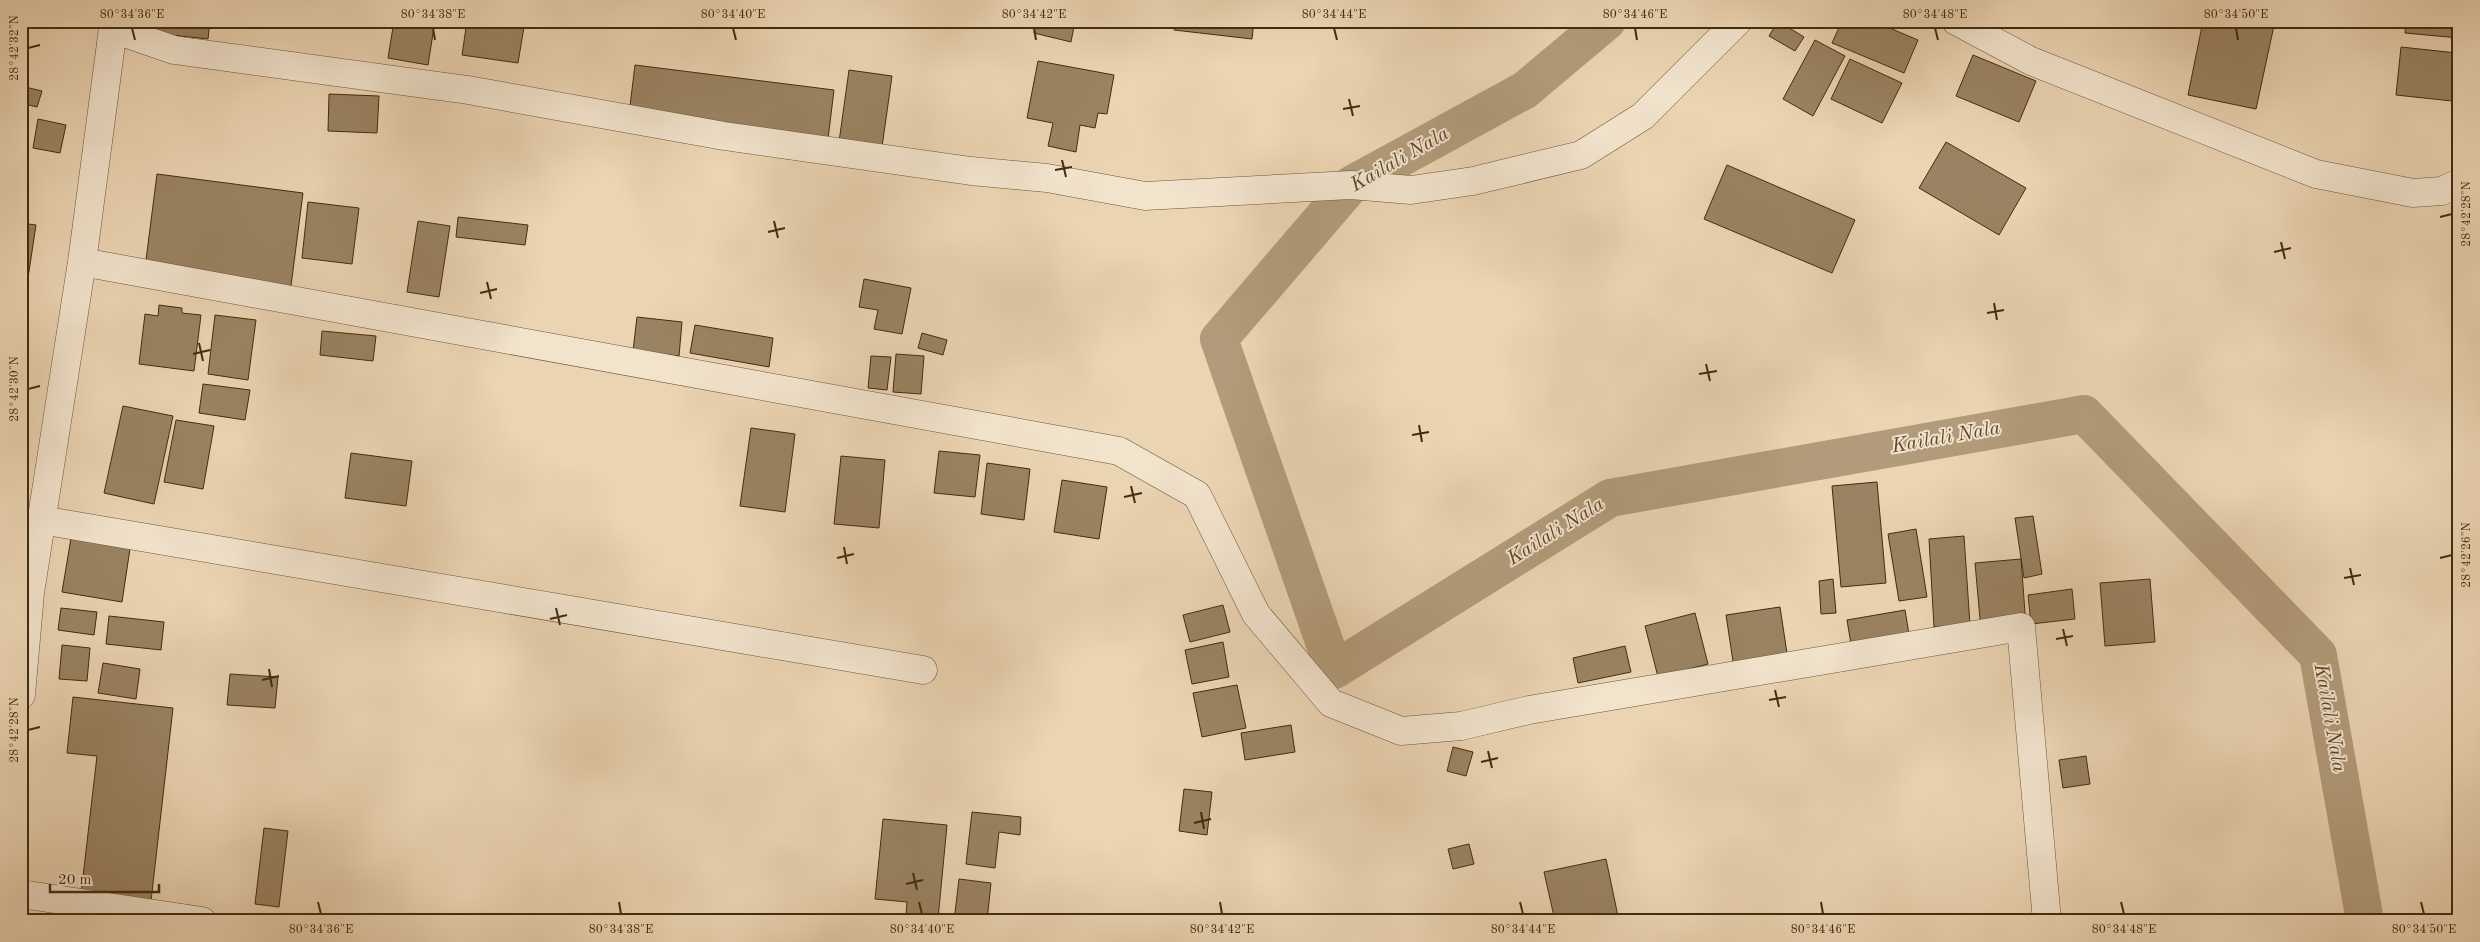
<svg xmlns="http://www.w3.org/2000/svg" width="2480" height="942" viewBox="0 0 2480 942" font-family="'Old Standard TT',serif">
<style>
.lines{fill:none;stroke-linecap:round;stroke-linejoin:round}
.canal{stroke:#b29b7a;stroke-width:38}
.building{fill:#9a8362;stroke:#422c0c}
.minor-casing{stroke:#6c5636;stroke-width:29}
.minor{stroke:#f2e3cd;stroke-width:28}
.ticks{fill:none;stroke:#422c0c;stroke-width:2}
.labels{text-anchor:middle;dominant-baseline:central;stroke-width:4;stroke-linejoin:round;paint-order:stroke}
.water-label{font-size:20px;font-style:italic;fill:#5e4828;stroke:#f2e3cd}
.neatline{fill:none;stroke:#422c0c;stroke-width:2}
.ticks-label{font-size:12px;text-anchor:middle;fill:#422c0c}
</style>
<rect width="100%" height="100%" fill="#ebd4b2"/>
<filter id="stains"><feTurbulence type="fractalNoise" baseFrequency=".004" numOctaves="4"/><feColorMatrix values="0 0 0 0 .2 0 0 0 0 .09 0 0 0 0 .02 0 0 0 .5 -.17"/></filter>
<radialGradient id="worn" r=".72"><stop offset=".6" stop-color="#630" stop-opacity="0"/><stop offset="1" stop-color="#630" stop-opacity=".3"/></radialGradient>
<g class="lines">
<!-- canal -->
<path class="canal" d="M1607 21 1525 90 1351 185 1219 339 1334 670 1610 498 2084 414 2318 655 2365 921"/>
</g>
<!-- building -->
<path class="building" d="M154 21H210L208 39 153 33Z
M394 21H435L428 65 388 58Z
M467 21H525L518 63 462 55Z
M1036 21H1075L1071 42 1034 33Z
M1175 21H1254L1252 39 1174 30Z
M1778 21 1804 37 1795 51 1769 36Z
M1842 21H1873L1918 40 1904 73 1832 43Z
M2203 21H2275L2256 109 2188 95Z
M2406 21H2459V38L2405 33Z
M1815 40 1845 56 1813 116 1783 99Z
M2401 47 2457 53 2452 101 2396 95Z
M1973 55 2036 81 2019 122 1956 96Z
M1850 59 1902 83 1882 123 1831 99Z
M1038 61 1114 75 1107 114 1098 113 1095 128 1080 125 1076 152 1048 146 1053 123 1027 118Z
M635 65 834 90 828 139 629 114Z
M849 70 892 76 882 147 839 142Z
M21 86 42 91 37 107 21 103Z
M329 94 379 96 377 133 328 131Z
M38 119 66 125 60 153 33 148Z
M1946 142 2026 188 1999 235 1919 188Z
M1727 165 1855 220 1832 273 1704 219Z
M157 174 303 193 291 286 145 268Z
M308 202 359 208 352 264 302 258Z
M458 217 528 225 525 245 456 237Z
M418 221 450 226 439 297 407 292Z
M21 223 36 225 26 291 21 290Z
M864 279 911 288 902 334 874 329 878 310 859 307Z
M159 305 182 308V313L201 315 194 371 139 364 145 314 158 316Z
M215 315 256 320 248 380 208 374Z
M637 317 682 322 679 356 633 351Z
M695 325 773 338 769 367 690 353Z
M322 331 376 336 373 361 320 355Z
M922 333 947 340 943 355 918 348Z
M896 354 924 356 921 394 893 392Z
M871 356 891 357 887 390 868 388Z
M203 384 250 390 245 420 199 413Z
M123 406 173 416 154 504 104 493Z
M176 420 214 426 203 489 164 482Z
M751 428 795 434 785 512 740 506Z
M939 451 980 455 975 497 934 493Z
M351 453 412 461 406 506 345 498Z
M841 456 885 460 879 528 834 524Z
M987 463 1030 469 1024 520 981 514Z
M1062 480 1107 487 1099 539 1054 532Z
M1877 482 1886 583 1841 587 1832 486Z
M2033 516 2042 574 2024 578 2015 518Z
M1916 529 1927 597 1899 601 1888 534Z
M72 532 131 542 122 602 62 592Z
M1964 536 1970 625 1934 627 1929 539Z
M2021 559 2026 626 1981 630 1975 563Z
M1833 579 1836 613 1821 614 1819 581Z
M2150 579 2155 642 2105 646 2100 583Z
M2072 589 2075 619 2031 624 2028 595Z
M1223 605 1230 632 1190 642 1183 615Z
M1780 607 1788 660 1734 668 1726 615Z
M61 608 97 612 94 635 58 630Z
M1905 610 1910 640 1852 650 1847 620Z
M1695 613 1708 664 1658 677 1645 626Z
M109 616 164 622 161 650 106 644Z
M1223 642 1229 677 1192 684 1185 650Z
M62 645 90 648 87 681 59 679Z
M1625 646 1631 672 1578 683 1573 658Z
M103 663 140 669 136 699 98 693Z
M230 674 278 677 275 708 227 705Z
M1237 685 1246 728 1202 737 1193 693Z
M73 697 173 708 151 901 81 894 97 756 67 753Z
M1291 725 1295 752 1245 760 1241 733Z
M1453 747 1473 752 1466 776 1447 771Z
M2086 756 2090 784 2063 788 2059 760Z
M1184 789 1212 792 1207 835 1179 831Z
M972 812 1021 817 1020 835 999 832 995 868 966 864Z
M883 819 947 825 938 919 906 916 907 902 875 899Z
M264 828 288 831 279 907 255 904Z
M1469 844 1474 864 1453 869 1448 849Z
M1606 859 1619 921H1555L1544 872Z
M959 879 991 883 987 921H954Z
M1986 915 1987 921H1959Z"/>
<g class="lines">
<defs>
<path id="minor" d="M1956 21 2031 61 2316 174 2413 193 2442 191 2459 183
M113 29 174 50 468 90 724 136 971 171 1047 178 1145 196 1351 185 1411 190 1473 181 1581 155 1643 116 1738 21
M82 262 1119 451 1197 495 1256 614 1331 703 1401 731 1461 726 1529 710 2021 627 2047 921
M41 520 923 670
M21 585 30 593 21 695
M30 593 82 262 114 21
M21 894 202 921"/>
</defs>
<!-- minor casing -->
<use href="#minor" class="minor-casing"/>
<!-- minor -->
<use href="#minor" class="minor"/>
</g>
<!-- ticks -->
<path class="ticks" d="M132 28 135 40M433 28 435 40M733 28 736 40M1034 28 1036 40M1334 28 1337 40M1635 28 1637 40M1935 28 1938 40M2236 28 2238 40M28 48 40 45M1349 99 1353 116M1343 109 1360 106M1062 160 1066 177M1055 170 1072 167M2440 217 2452 214M774 221 778 238M768 232 785 228M2281 242 2285 259M2274 252 2291 248M487 282 491 299M480 293 497 289M1994 303 1997 320M1987 313 2004 310M199 343 203 361M193 354 210 350M1706 364 1710 381M1699 374 1717 371M28 389 40 386M1419 425 1422 442M1412 435 1429 432M1131 486 1135 503M1124 497 1142 493M844 547 847 564M837 558 854 554M2440 558 2452 555M2350 568 2354 585M2344 578 2361 575M556 608 560 625M550 619 567 615M2063 629 2067 646M2056 639 2073 636M269 669 272 687M262 680 279 676M1775 690 1779 707M1769 700 1786 697M28 730 40 727M1488 751 1492 768M1481 762 1498 758M1201 812 1204 829M1194 823 1211 819M913 873 917 890M906 884 923 880M318 902 321 914M619 902 621 914M919 902 922 914M1220 902 1222 914M1520 902 1523 914M1821 902 1823 914M2121 902 2124 914M2421 902 2424 914"/>
<g class="labels">
<!-- water labels -->
<g class="water-label">
<text transform="translate(1400 160) rotate(-30)">Kailali Nala</text>
<text transform="translate(1946 438) rotate(-10)">Kailali Nala</text>
<text transform="translate(1556 532) rotate(-32)">Kailali Nala</text>
<text transform="translate(2329 718) rotate(80)">Kailali Nala</text>
</g>
</g>
<!-- margin -->
<rect width="2480" height="942" fill="none" stroke="#ebd4b2" stroke-width="55"/>
<!-- scale -->
<path d="M50 884v8h109v-8" fill="none" stroke="#422c0c" stroke-width="2.5"/>
<text x="58" y="884" font-size="15" fill="#422c0c" stroke="#f2e3cd" stroke-width="4" paint-order="stroke">20 m</text>
<rect x="28" y="28" width="2424" height="886" class="neatline"/>
<g class="ticks-label">
<text x="132" y="18">80°34'36"E</text>
<text x="433" y="18">80°34'38"E</text>
<text x="733" y="18">80°34'40"E</text>
<text x="1034" y="18">80°34'42"E</text>
<text x="1334" y="18">80°34'44"E</text>
<text x="1635" y="18">80°34'46"E</text>
<text x="1935" y="18">80°34'48"E</text>
<text x="2236" y="18">80°34'50"E</text>
<text transform="translate(14 48) rotate(-90)" y="4">28°42'32"N</text>
<text transform="translate(2466 214) rotate(-90)" y="4">28°42'28"N</text>
<text transform="translate(14 389) rotate(-90)" y="4">28°42'30"N</text>
<text transform="translate(2466 555) rotate(-90)" y="4">28°42'26"N</text>
<text transform="translate(14 730) rotate(-90)" y="4">28°42'28"N</text>
<text x="321" y="933">80°34'36"E</text>
<text x="621" y="933">80°34'38"E</text>
<text x="922" y="933">80°34'40"E</text>
<text x="1222" y="933">80°34'42"E</text>
<text x="1523" y="933">80°34'44"E</text>
<text x="1823" y="933">80°34'46"E</text>
<text x="2124" y="933">80°34'48"E</text>
<text x="2424" y="933">80°34'50"E</text>
</g>
<rect width="100%" height="100%" filter="url(#stains)"/>
<rect width="100%" height="100%" fill="url(#worn)"/>
</svg>
